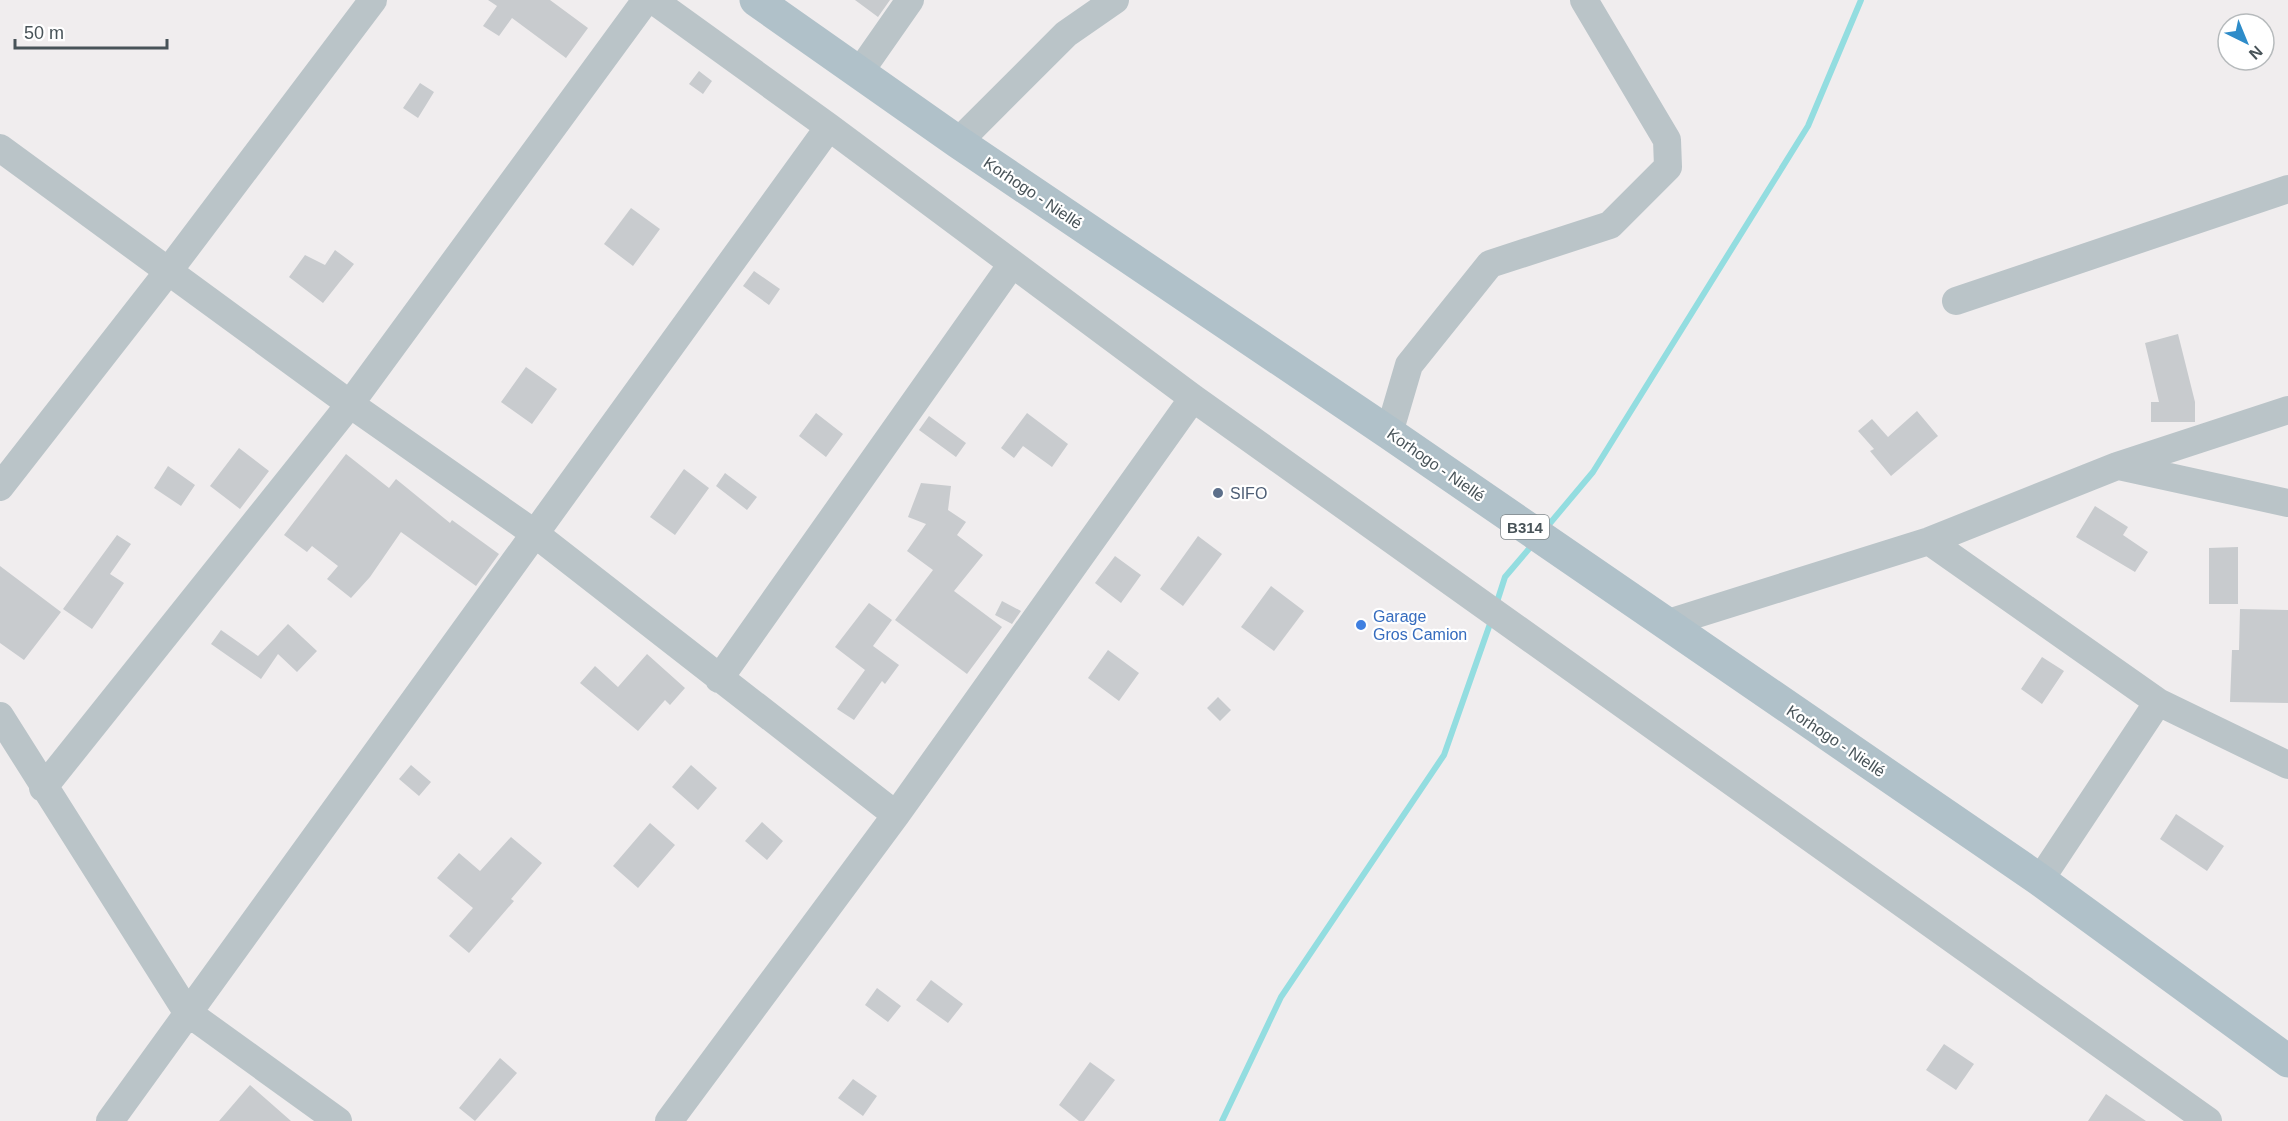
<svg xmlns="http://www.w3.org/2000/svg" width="2288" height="1121" viewBox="0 0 2288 1121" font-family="Arial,sans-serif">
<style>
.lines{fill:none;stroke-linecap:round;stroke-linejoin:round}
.stream{stroke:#93dde0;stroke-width:6}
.building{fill:#c8cbce}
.minor{stroke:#bac4c8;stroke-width:28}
.major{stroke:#b0c1c9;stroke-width:33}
.service-dot{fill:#5c6f8a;stroke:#fff;stroke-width:2}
.shop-dot{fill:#3f7fe0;stroke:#fff;stroke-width:2}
.labels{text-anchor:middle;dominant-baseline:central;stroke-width:4.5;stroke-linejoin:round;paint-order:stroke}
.shield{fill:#fff;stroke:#7f878a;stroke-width:1.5}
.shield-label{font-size:15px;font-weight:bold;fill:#485358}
.street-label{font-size:16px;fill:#485358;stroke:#fff}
.service-label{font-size:16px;fill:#4e5e75;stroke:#fff;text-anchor:start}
.shop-label{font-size:16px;fill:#366cbe;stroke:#fff;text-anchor:start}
</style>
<rect width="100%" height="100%" fill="#f0edee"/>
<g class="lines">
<!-- stream -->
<path class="stream" d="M1546 528 1593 472 1808 126 1861 0
M1496 605 1505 577 1534 543
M1222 1121 1281 997 1444 755 1491 621"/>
</g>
<!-- building -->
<path class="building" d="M488 0H550L588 28 566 58 512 18 499 36 483 26 497 6Z
M855 0H890L878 17Z
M699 71 712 81 703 94 689 84Z
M420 83 434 92 418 118 403 108Z
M631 208 660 229 633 266 604 244Z
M335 250 354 264 323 303 289 277 305 255 325 265Z
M754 271 780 289 769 305 743 286Z
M2178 334 2195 402V422H2151V402H2159L2145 343Z
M526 367 557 389 532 424 501 402Z
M1917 411 1938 436 1891 476 1870 451 1874 449 1858 431 1872 419 1888 437Z
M816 413 843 434 826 457 799 436Z
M1027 413 1068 444 1052 467 1023 446 1014 458 1001 448Z
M929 416 966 443 956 457 919 430Z
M239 448 269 471 240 509 210 486Z
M346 454 389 488 396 479 450 523 452 520 499 554 476 586 401 532 370 577 351 598 327 579 338 566 312 546 307 552 284 535Z
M168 466 195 485 181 506 154 488Z
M684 469 709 488 675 535 650 517Z
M725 473 757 497 747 510 716 486Z
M921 483 951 486 948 510 966 522 957 535 983 555 954 591 1002 627 967 674 895 620 933 570 907 551 926 524 908 517Z
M2095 506 2128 527 2123 535 2148 552 2135 572 2076 537Z
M117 535 131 544 110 574 124 583 92 629 63 609Z
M1198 536 1222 554 1183 606 1160 589Z
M2238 547V604H2209V548Z
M1115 556 1141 575 1121 603 1095 583Z
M0 566 61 612 24 660 0 643Z
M1271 586 1304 611 1274 651 1241 627Z
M1002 601 1021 611 1012 624 995 615Z
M869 603 892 620 873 646 899 665 885 684 882 681 854 720 837 709 865 670 835 647Z
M2240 609 2288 610V703L2230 702 2232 650H2239Z
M288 624 317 651 297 672 278 654 261 679 211 644 221 630 258 656Z
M1108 650 1139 673 1119 701 1088 678Z
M647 654 685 688 670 705 665 700 638 731 580 683 595 666 618 687Z
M2042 657 2064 671 2042 704 2021 689Z
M1218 697 1231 710 1220 721 1207 708Z
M411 765 431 782 419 796 399 779Z
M691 765 717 788 698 810 672 787Z
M2176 814 2224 846 2207 871 2160 839Z
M762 822 783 841 767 860 745 841Z
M650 823 675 845 638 888 613 866Z
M511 837 542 863 511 899 514 901 469 953 449 936 473 908 437 878 459 853 480 871Z
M931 980 963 1004 948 1023 916 1000Z
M877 988 901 1006 888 1022 865 1005Z
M1944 1044 1974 1064 1956 1090 1926 1070Z
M500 1058 517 1073 475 1121 459 1108Z
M1090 1062 1115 1080 1084 1121H1079L1059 1105Z
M853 1079 877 1096 863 1116 838 1098Z
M250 1085 291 1121H219Z
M2106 1094 2146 1121H2088Z"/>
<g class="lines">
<!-- minor -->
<path class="minor" d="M653 0 829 127 1193 398 2208 1121
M859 73 910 0
M958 142 1066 34 1115 0
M0 148 350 404 534 533 896 815
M1956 301 2288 189
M1389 433 1409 365 1490 264 1610 225 1668 167 1667 140 1584 0
M2119 466 2288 503
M0 487 167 273 373 0
M1929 541 2158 702 2288 765
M1665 624 1929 541 2117 466 2288 410
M719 679 1012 264
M0 716 187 1012 338 1121
M43 788 350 404 646 0
M2040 880 2158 702
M110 1121 829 127
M669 1121 896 815 1193 398"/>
<!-- major -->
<path class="major" d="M756 0 958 142 1389 433 2040 880 2288 1061"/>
</g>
<!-- markers -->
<circle class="service-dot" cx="1218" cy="493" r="6"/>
<circle class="shop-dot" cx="1361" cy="625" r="6"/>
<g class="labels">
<!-- shield labels -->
<rect class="shield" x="1501" y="515" width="48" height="24" rx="4.5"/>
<g class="shield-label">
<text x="1525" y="527">B314</text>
</g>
<!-- street labels -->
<g class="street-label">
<text transform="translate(1033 193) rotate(34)">Korhogo - Niellé</text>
<text transform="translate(1436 465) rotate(35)">Korhogo - Niellé</text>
<text transform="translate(1836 741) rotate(34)">Korhogo - Niellé</text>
</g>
<!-- service labels -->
<g class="service-label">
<text x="1230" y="493">SIFO</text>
</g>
<!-- shop labels -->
<g class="shop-label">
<text x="1373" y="616">Garage<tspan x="1373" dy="18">Gros Camion</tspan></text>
</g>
</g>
<!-- north arrow -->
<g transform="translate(2246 42) rotate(137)"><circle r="28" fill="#ffffff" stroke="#b6babc" stroke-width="1.5"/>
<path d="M0-4.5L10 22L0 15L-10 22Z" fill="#2e8cc9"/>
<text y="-9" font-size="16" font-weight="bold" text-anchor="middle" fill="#485358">N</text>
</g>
<!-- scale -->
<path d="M15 39v9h152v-9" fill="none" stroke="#485358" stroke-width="3"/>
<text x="24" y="39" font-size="18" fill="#485358" stroke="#ffffff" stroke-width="4.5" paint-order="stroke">50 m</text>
</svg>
